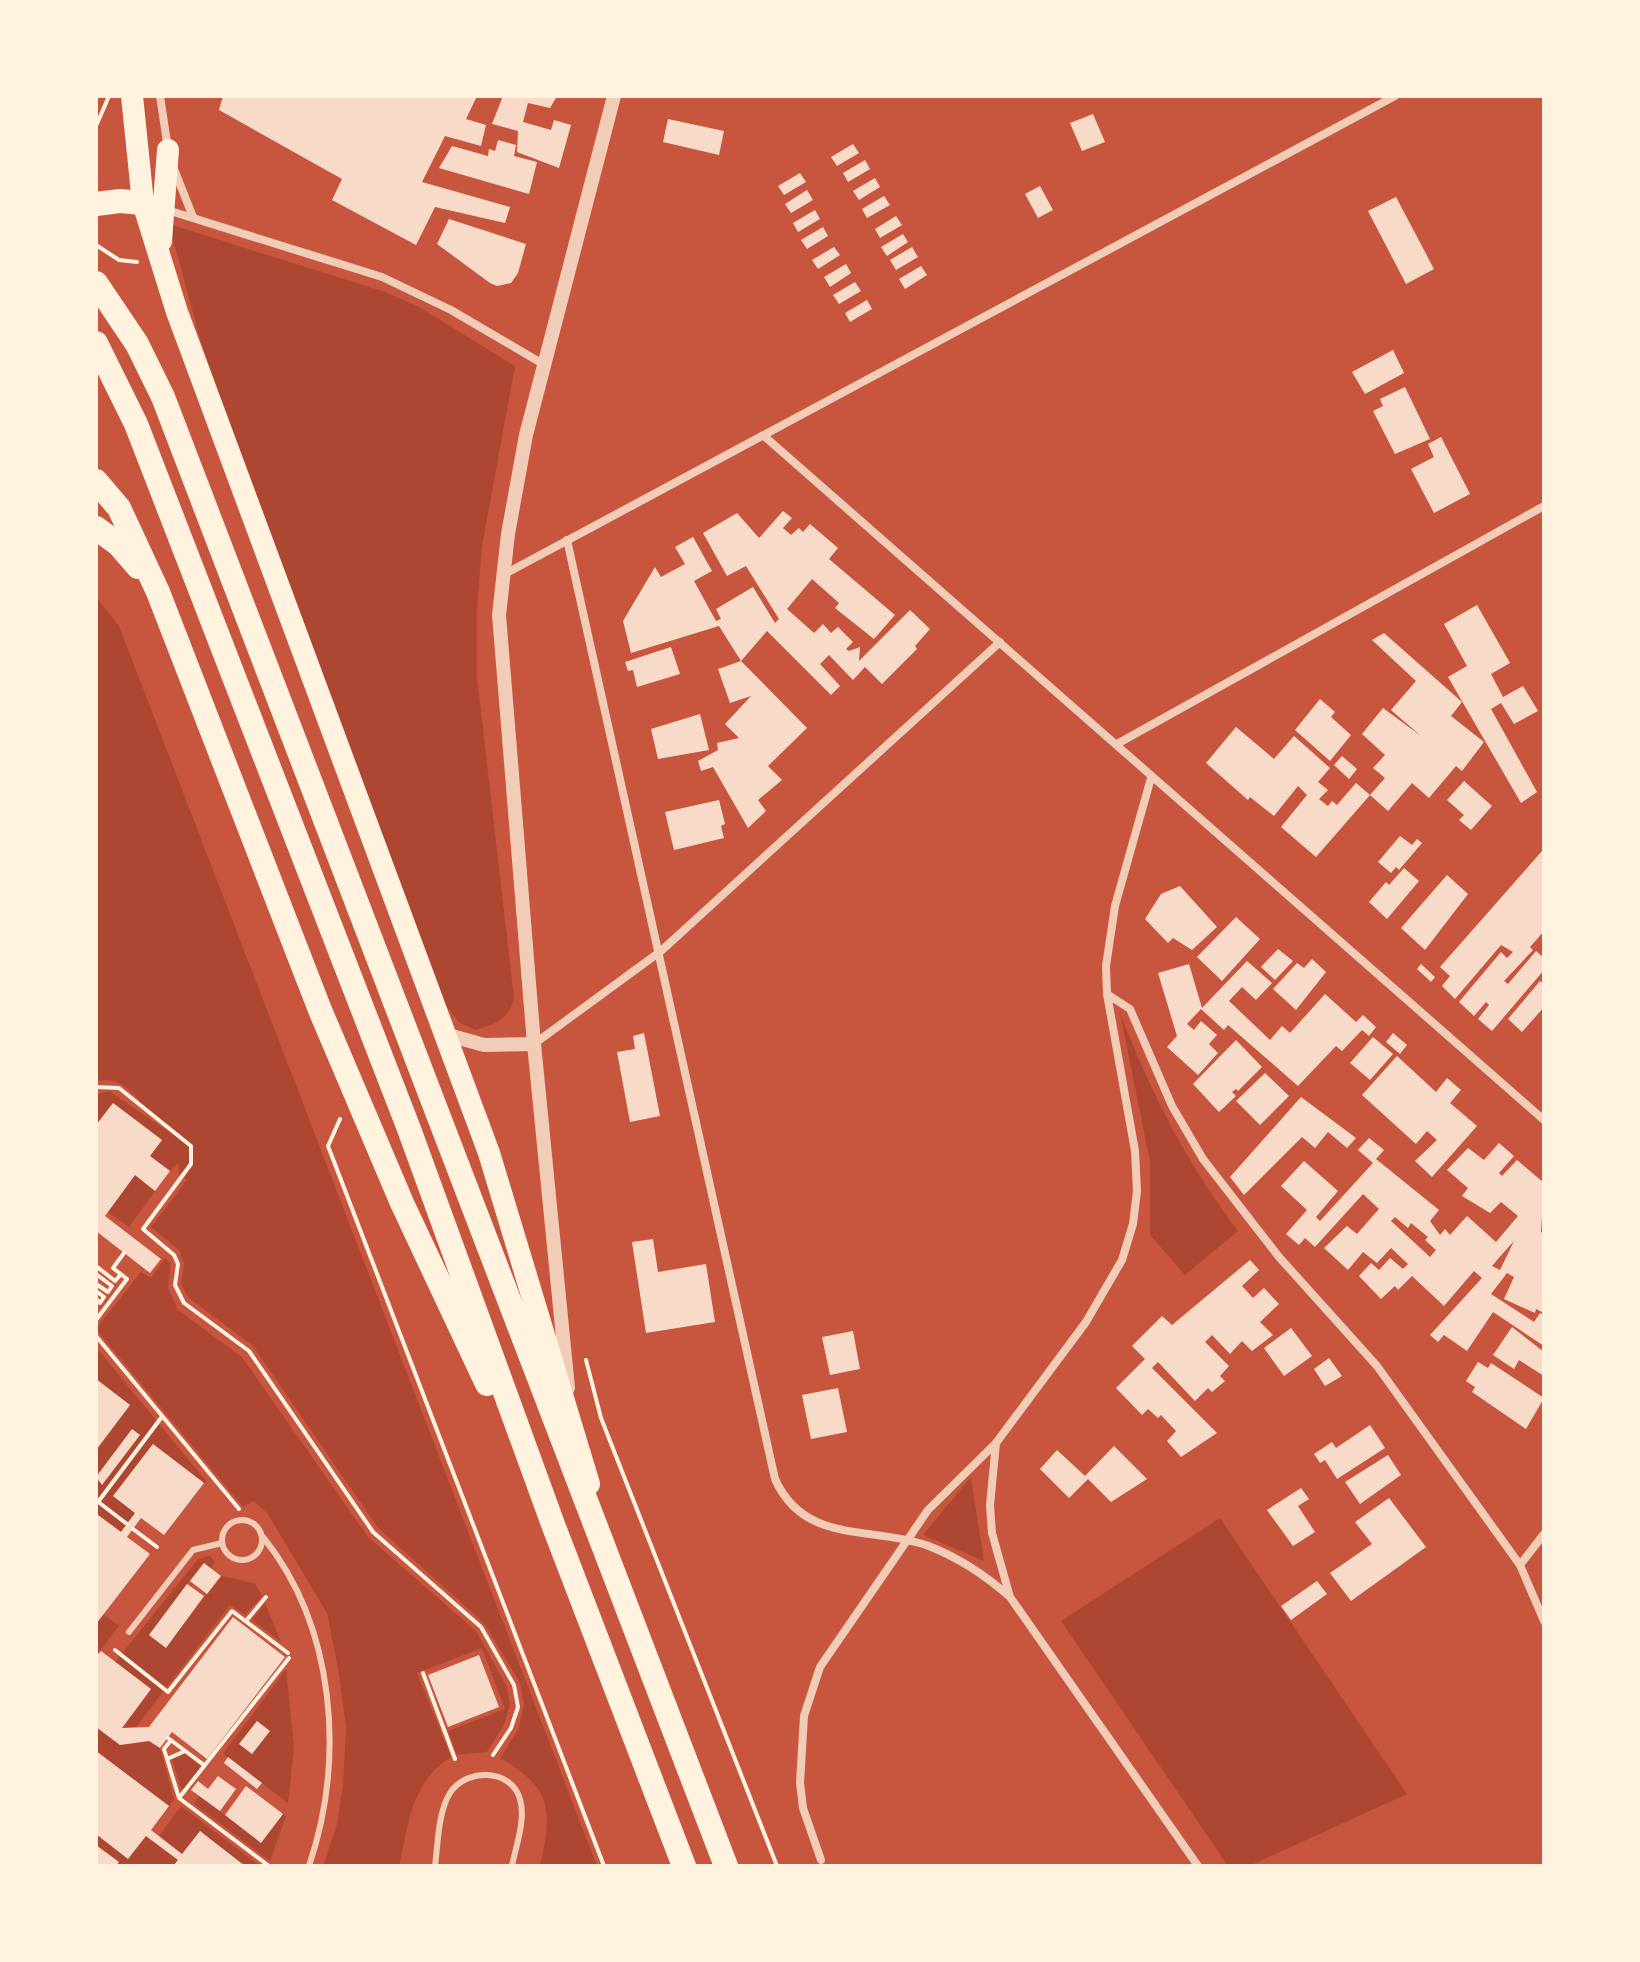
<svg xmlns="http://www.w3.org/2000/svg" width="1640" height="1962" viewBox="0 0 1640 1962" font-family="'Public Sans',sans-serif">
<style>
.green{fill:#ae4732}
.building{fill:#f7dbc8;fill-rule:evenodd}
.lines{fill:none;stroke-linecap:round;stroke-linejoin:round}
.path{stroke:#fff3e0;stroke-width:4}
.service{stroke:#f1ccb7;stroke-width:6}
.minor{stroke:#f1ccb7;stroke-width:8}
.tertiary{stroke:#f1ccb7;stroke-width:14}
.trunk{stroke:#fff3e0;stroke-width:22}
.motorway{stroke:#fff3e0;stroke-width:24}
</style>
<rect width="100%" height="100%" fill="#c8553d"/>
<!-- green -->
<path class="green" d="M169 224 385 292 419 307 515 366 482 546 477 608V677L514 998C509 1019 496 1024 476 1030L460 1023 447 1007 223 406 200 339Z
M96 597 119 626 597 1866H540C553 1811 552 1787 500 1758L518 1730 524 1706 520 1683 484 1623 378 1528 253 1346 189 1298 181 1284 184 1263 179 1250 151 1227 187 1180 179 1172 178 1163 170 1171 150 1156 162 1140 114 1103 96 1125V1094L109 1091 175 1136C167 1125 155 1121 147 1111 132 1092 123 1077 96 1081Z
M1120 1013C1152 1095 1185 1160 1238 1231L1185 1275 1150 1235V1162Z
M135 1175 155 1191 129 1227 108 1212Z
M165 1258 171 1263 168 1288 178 1310 242 1357 368 1537 476 1631 507 1687 510 1705 504 1725 487 1752 457 1755 448 1731 505 1709 482 1648 417 1673 451 1757C411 1782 409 1823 399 1866H323L337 1824 343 1785 346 1727 339 1674 327 1613 267 1513 253 1501 243 1507 96 1329 141 1272 151 1278Z
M96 1347 206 1481 204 1483 153 1444 113 1496 135 1513 121 1532 98 1515 96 1517V1451L130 1406 96 1378Z
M971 1477V1478L984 1561 923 1535Z
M1220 1518 1407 1794 1249 1866H1228L1061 1621Z
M210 1556 215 1562 211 1568 203 1563 149 1636 166 1647 221 1576 255 1583 262 1596 245 1615 230 1605 136 1727 122 1728 151 1689 115 1662 198 1559Z
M265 1603 281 1642 252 1620Z
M103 1614 119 1626 96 1656V1624Z
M286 1669 294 1747 288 1803 223 1754Z
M96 1727 120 1745 149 1741 160 1748 174 1799 169 1806 96 1751Z
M185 1754 201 1767 182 1791 172 1760Z
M199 1796 261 1842 283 1814 286 1816 270 1861 194 1804Z
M181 1806 260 1866 182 1854 159 1836Z
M96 1834 128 1859 146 1836 178 1860 173 1866H96Z"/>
<!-- building -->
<path class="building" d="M223 96H477L466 119 486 125 481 146 445 136 422 182 510 207 505 223 435 207 416 245 332 200 342 179 219 110Z
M503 96H557L550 108 528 103 523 122 551 130 554 120 571 125 559 168 517 152 518 131 492 124Z
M1093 114 1105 142 1082 151 1070 123Z
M668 119 724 131 719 155 663 142Z
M498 140 516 145 514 156 537 162 529 194 439 168 452 146 488 156 489 149 495 151Z
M853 144 859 153 837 166 831 157Z
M865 160 870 169 848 182 843 173Z
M800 173 806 182 784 195 778 186Z
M875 178 880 187 859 200 853 191Z
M1040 186 1053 210 1038 218 1025 194Z
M807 190 813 200 791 213 785 204Z
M884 196 890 205 867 218 862 209Z
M1396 197 1434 269 1406 284 1368 211Z
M815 210 820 219 798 232 793 223Z
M896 216 902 225 880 238 875 229Z
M449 219 526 244 518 273 511 283 497 286 490 283 437 244Z
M823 227 828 236 807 249 801 240Z
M903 234 908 242 887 256 881 247Z
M834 247 840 255 818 269 812 260Z
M912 247 918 257 896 270 890 260Z
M846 264 851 273 830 287 824 277Z
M921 266 927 275 905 289 899 279Z
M855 282 861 291 839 304 833 295Z
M867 300 872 309 850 322 845 313Z
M1393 350 1404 373 1365 394 1352 372Z
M1405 387 1430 439 1395 454 1373 411 1383 406 1380 399Z
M1441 437 1470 494 1434 513 1411 469 1434 457 1428 444Z
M783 511 792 518 783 528 791 535 799 528 803 532 810 524 838 548 829 559 895 615 874 639 835 608 839 603 812 579 787 609 814 633 823 624 831 633 838 627 853 642 846 649 849 651 860 647 859 661 910 610 930 629 915 646 917 649 882 684 865 667 853 680 829 655 820 664 840 686 831 695 767 631 741 661 719 626 631 653 623 621 655 567 661 577 685 564 675 547 693 537 712 571 694 581 716 621 721 619 716 609 753 587 775 623 779 619 746 566 727 576 703 533 737 513 759 538Z
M1477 605 1510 663 1491 674 1503 697 1523 686 1538 711 1514 724 1501 703 1491 709 1537 792 1521 803 1448 677 1467 666 1444 624Z
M1384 633 1462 702 1451 716 1484 742 1462 771 1456 766 1429 798 1412 783 1388 811 1370 795 1385 778 1373 768 1385 755 1362 734 1383 708 1421 736 1391 710 1416 681 1372 640Z
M671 647 680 674 637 687 633 670 628 671 625 662Z
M741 661 807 728 768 766 782 780 758 800 766 811 748 828 713 767 701 771 698 761 718 750 717 743 739 738 725 724 751 696 730 703 718 669Z
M1320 699 1335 712 1331 717 1351 735 1330 761 1295 730Z
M700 714 709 750 658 759 651 729Z
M1236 727 1274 759 1294 736 1330 768 1318 782 1328 790 1319 799 1328 806 1332 801 1337 805 1356 783 1370 795 1316 857 1281 827 1307 795 1298 786 1274 816 1250 797 1248 800 1206 763Z
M1342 756 1357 769 1349 779 1334 765Z
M1464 781 1492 806 1471 830 1459 820 1464 815 1447 800Z
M719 800 725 824 721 826 724 838 674 850 665 812Z
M1400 836 1412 845 1417 839 1422 843 1399 870 1396 867 1391 873 1378 862Z
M1542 851 1544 931 1530 947 1533 950 1504 981 1508 984 1536 951 1544 958V970L1492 1031 1478 1019 1489 1005 1486 1002 1474 1016 1459 1002 1501 952 1507 958 1513 952 1501 945 1455 999 1442 986 1450 976 1440 967Z
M1404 868 1419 881 1387 919 1369 902 1386 882 1389 885Z
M1447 875 1468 894 1425 950 1401 928Z
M1180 886 1217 927 1192 950 1173 938 1168 943 1145 919 1161 894Z
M1236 917 1260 939 1222 981 1197 957Z
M1278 949 1293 961 1275 980 1261 967Z
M1312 959 1326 972 1296 1010 1273 989 1297 963 1304 968Z
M1247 961 1272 983 1256 1000 1242 987 1229 1001 1270 1040 1282 1026 1290 1033 1325 994 1356 1022 1363 1015 1376 1027 1369 1036 1362 1030 1342 1051 1336 1046 1298 1086 1228 1025 1224 1030 1201 1009 1187 1024 1194 1030 1201 1021 1217 1035 1209 1044 1218 1053 1198 1075 1167 1047 1177 1036 1158 973 1189 964 1202 1008Z
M1421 964 1435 977 1431 982 1417 969Z
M1540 981 1544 984V1007L1522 1032 1508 1019Z
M644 1033 660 1116 630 1122 617 1052 635 1049 633 1036Z
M1393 1033 1407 1045 1400 1054 1386 1042Z
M1373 1037 1393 1054 1370 1080 1350 1063Z
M1236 1040 1262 1067 1238 1091 1236 1089 1232 1092 1236 1096 1219 1112 1193 1084Z
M1397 1056 1436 1092 1447 1078 1461 1090 1450 1103 1477 1126 1432 1177 1415 1161 1437 1140 1427 1131 1416 1144 1362 1095Z
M1265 1073 1289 1096 1260 1125 1236 1101Z
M1301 1097 1356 1138 1347 1148 1328 1132 1315 1148 1302 1137 1244 1195 1230 1177Z
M113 1103 162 1140 150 1156 170 1171 155 1191 135 1175 105 1216 161 1259 150 1273 96 1231V1125Z
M1369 1138 1384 1150 1376 1159 1439 1210 1430 1221 1440 1235 1445 1229 1450 1235 1467 1216 1496 1242 1518 1216 1501 1202 1490 1213 1462 1196 1468 1188 1447 1170 1468 1148 1484 1160 1499 1143 1514 1156 1499 1173 1502 1176 1517 1160 1544 1183 1541 1232 1544 1234V1313L1536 1309 1535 1313 1504 1299 1514 1277 1507 1273 1491 1294 1534 1322 1540 1313 1544 1315V1346L1493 1312 1467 1351 1444 1335 1438 1342 1430 1335 1482 1278 1474 1271 1444 1306 1412 1276 1398 1290 1395 1286 1381 1299 1359 1276 1371 1263 1379 1270 1390 1258 1403 1269 1408 1264 1391 1248 1377 1263 1363 1252 1348 1270 1324 1248 1347 1226 1357 1234 1379 1209 1363 1194 1315 1247 1305 1238 1299 1245 1286 1234 1307 1210 1281 1186 1304 1161 1338 1191 1316 1217 1320 1221 1373 1163 1358 1150ZM1395 1217 1408 1228 1411 1223 1428 1237 1425 1240 1436 1250 1430 1257 1391 1221ZM1514 1241 1500 1270 1492 1266 1497 1260Z
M653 1239 658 1272 706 1264 715 1322 646 1333 632 1242Z
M1250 1260 1259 1270 1242 1286 1253 1298 1264 1288 1279 1304 1260 1322 1273 1335 1252 1351 1242 1341 1230 1354 1212 1335 1205 1342 1229 1366 1220 1376 1225 1381 1212 1392 1208 1388 1195 1401 1158 1362 1152 1368 1217 1433 1181 1457 1167 1441 1176 1431 1161 1415 1158 1418 1148 1409 1142 1415 1116 1388 1145 1359 1132 1346 1162 1316 1172 1325Z
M1512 1327 1544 1352V1376L1519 1360 1514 1369 1493 1355Z
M1291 1328 1312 1356 1284 1376 1264 1348Z
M853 1331 860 1369 830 1375 822 1337Z
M1329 1358 1342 1376 1325 1386 1314 1369Z
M1478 1362 1488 1368 1491 1363 1544 1398 1526 1429 1472 1392 1475 1387 1466 1381Z
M96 1379 130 1405 96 1450Z
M838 1388 847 1432 811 1439 802 1395Z
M1370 1425 1385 1448 1337 1479 1325 1460 1320 1463 1314 1454 1332 1442 1336 1448Z
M132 1429 140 1435 102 1485 96 1477Z
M153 1444 204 1483 164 1535 141 1518 127 1537 150 1554 96 1624V1517L98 1515 121 1532 135 1513 113 1496Z
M1114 1446 1147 1479 1111 1502 1088 1479 1069 1498 1040 1469 1057 1450 1085 1476Z
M1388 1455 1401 1475 1360 1504 1345 1482Z
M1301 1488 1309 1499 1298 1506 1315 1532 1293 1546 1267 1510Z
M1389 1498 1426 1547 1351 1601 1330 1573 1372 1544 1355 1522Z
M204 1563 221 1576 207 1594 190 1581Z
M1317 1581 1327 1594 1291 1620 1281 1606Z
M187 1584 204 1596 166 1648 149 1635Z
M233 1617 285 1657 207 1759 172 1732 160 1748 149 1741 120 1745 96 1727V1656L101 1651 151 1689 122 1728 149 1727Z
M479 1655 499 1707 448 1727 428 1675Z
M257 1721 270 1731 252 1754 239 1744Z
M96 1751 169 1806 151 1830 182 1854 200 1831 245 1866H173L178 1860 146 1836 128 1859 96 1834Z
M228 1757 262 1783 257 1789 224 1763Z
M218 1776 236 1789 220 1811 191 1790 198 1781 208 1789Z
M246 1786 283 1814 261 1843 225 1815Z
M96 1845 119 1862 116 1866H96Z"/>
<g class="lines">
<!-- path -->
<path class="path" d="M96 126 109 96
M96 245 119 260 137 262
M96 1087 119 1088 191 1146V1164L143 1229 174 1255 178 1264 175 1285 184 1303 249 1351 373 1532 481 1627 514 1685 518 1707 511 1728 493 1755
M340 1119 328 1146 604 1866
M96 1266 115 1281 121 1274
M96 1274 112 1286 108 1292 96 1284
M96 1291 104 1297 100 1303 96 1299
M96 1320 127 1279 113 1268 124 1253
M96 1336 239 1509
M586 1360 601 1418 777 1866
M97 1501 127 1524
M98 1502 161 1418
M133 1529 157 1547
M246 1621 266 1597
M115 1650 168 1692 232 1611 288 1653
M423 1673 455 1759
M168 1738 204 1765
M171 1740 164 1749 179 1798 269 1866
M167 1759 185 1751
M179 1798 289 1658"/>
<!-- service -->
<path class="service" d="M222 1540a20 20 0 1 1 40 0a20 20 0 1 1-40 0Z
M263 1537C336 1628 345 1759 309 1866
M129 1632 193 1550 222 1543
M435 1866C438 1844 438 1812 450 1793 466 1768 511 1768 520 1799 526 1820 516 1845 512 1866"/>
<!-- minor -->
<path class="minor" d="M160 96 168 149
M174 169 193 217
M164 209 382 277 451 310 543 364
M764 436 1544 1120
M567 540 775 1479C804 1544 869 1526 926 1545 958 1557 984 1574 1010 1597
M503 575 1395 96
M1117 744 1544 506
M1107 994 1130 1009 1172 1106 1203 1159 1279 1257 1377 1366 1520 1565 1544 1621
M534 1044 661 951 1000 642
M996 1443 990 1505 992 1533 1010 1597 1198 1866
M1520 1565 1544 1534
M821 1860 803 1808 800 1783 804 1716 820 1667 928 1510 996 1443 1086 1322 1122 1260 1133 1224 1137 1191 1135 1151 1107 994 1106 966 1115 906 1151 778"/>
<!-- tertiary -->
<path class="tertiary" d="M445 1034 484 1045 534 1044
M568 1388 534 1044 499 615 508 534 526 435 614 96"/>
<!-- trunk -->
<path class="trunk" d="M132 96 143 203 177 312 489 1153 589 1484
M161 241 168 150"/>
<!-- motorway -->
<path class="motorway" d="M96 204 120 201 143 203
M96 283 137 344 163 397 726 1866
M96 343 136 424 409 1129 554 1527 684 1866
M96 481 119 508 158 592 320 1010 402 1203 487 1384
M96 528 118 544 138 567"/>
</g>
<!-- border -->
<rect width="1640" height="1962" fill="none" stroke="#fff3e0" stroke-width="196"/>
</svg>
